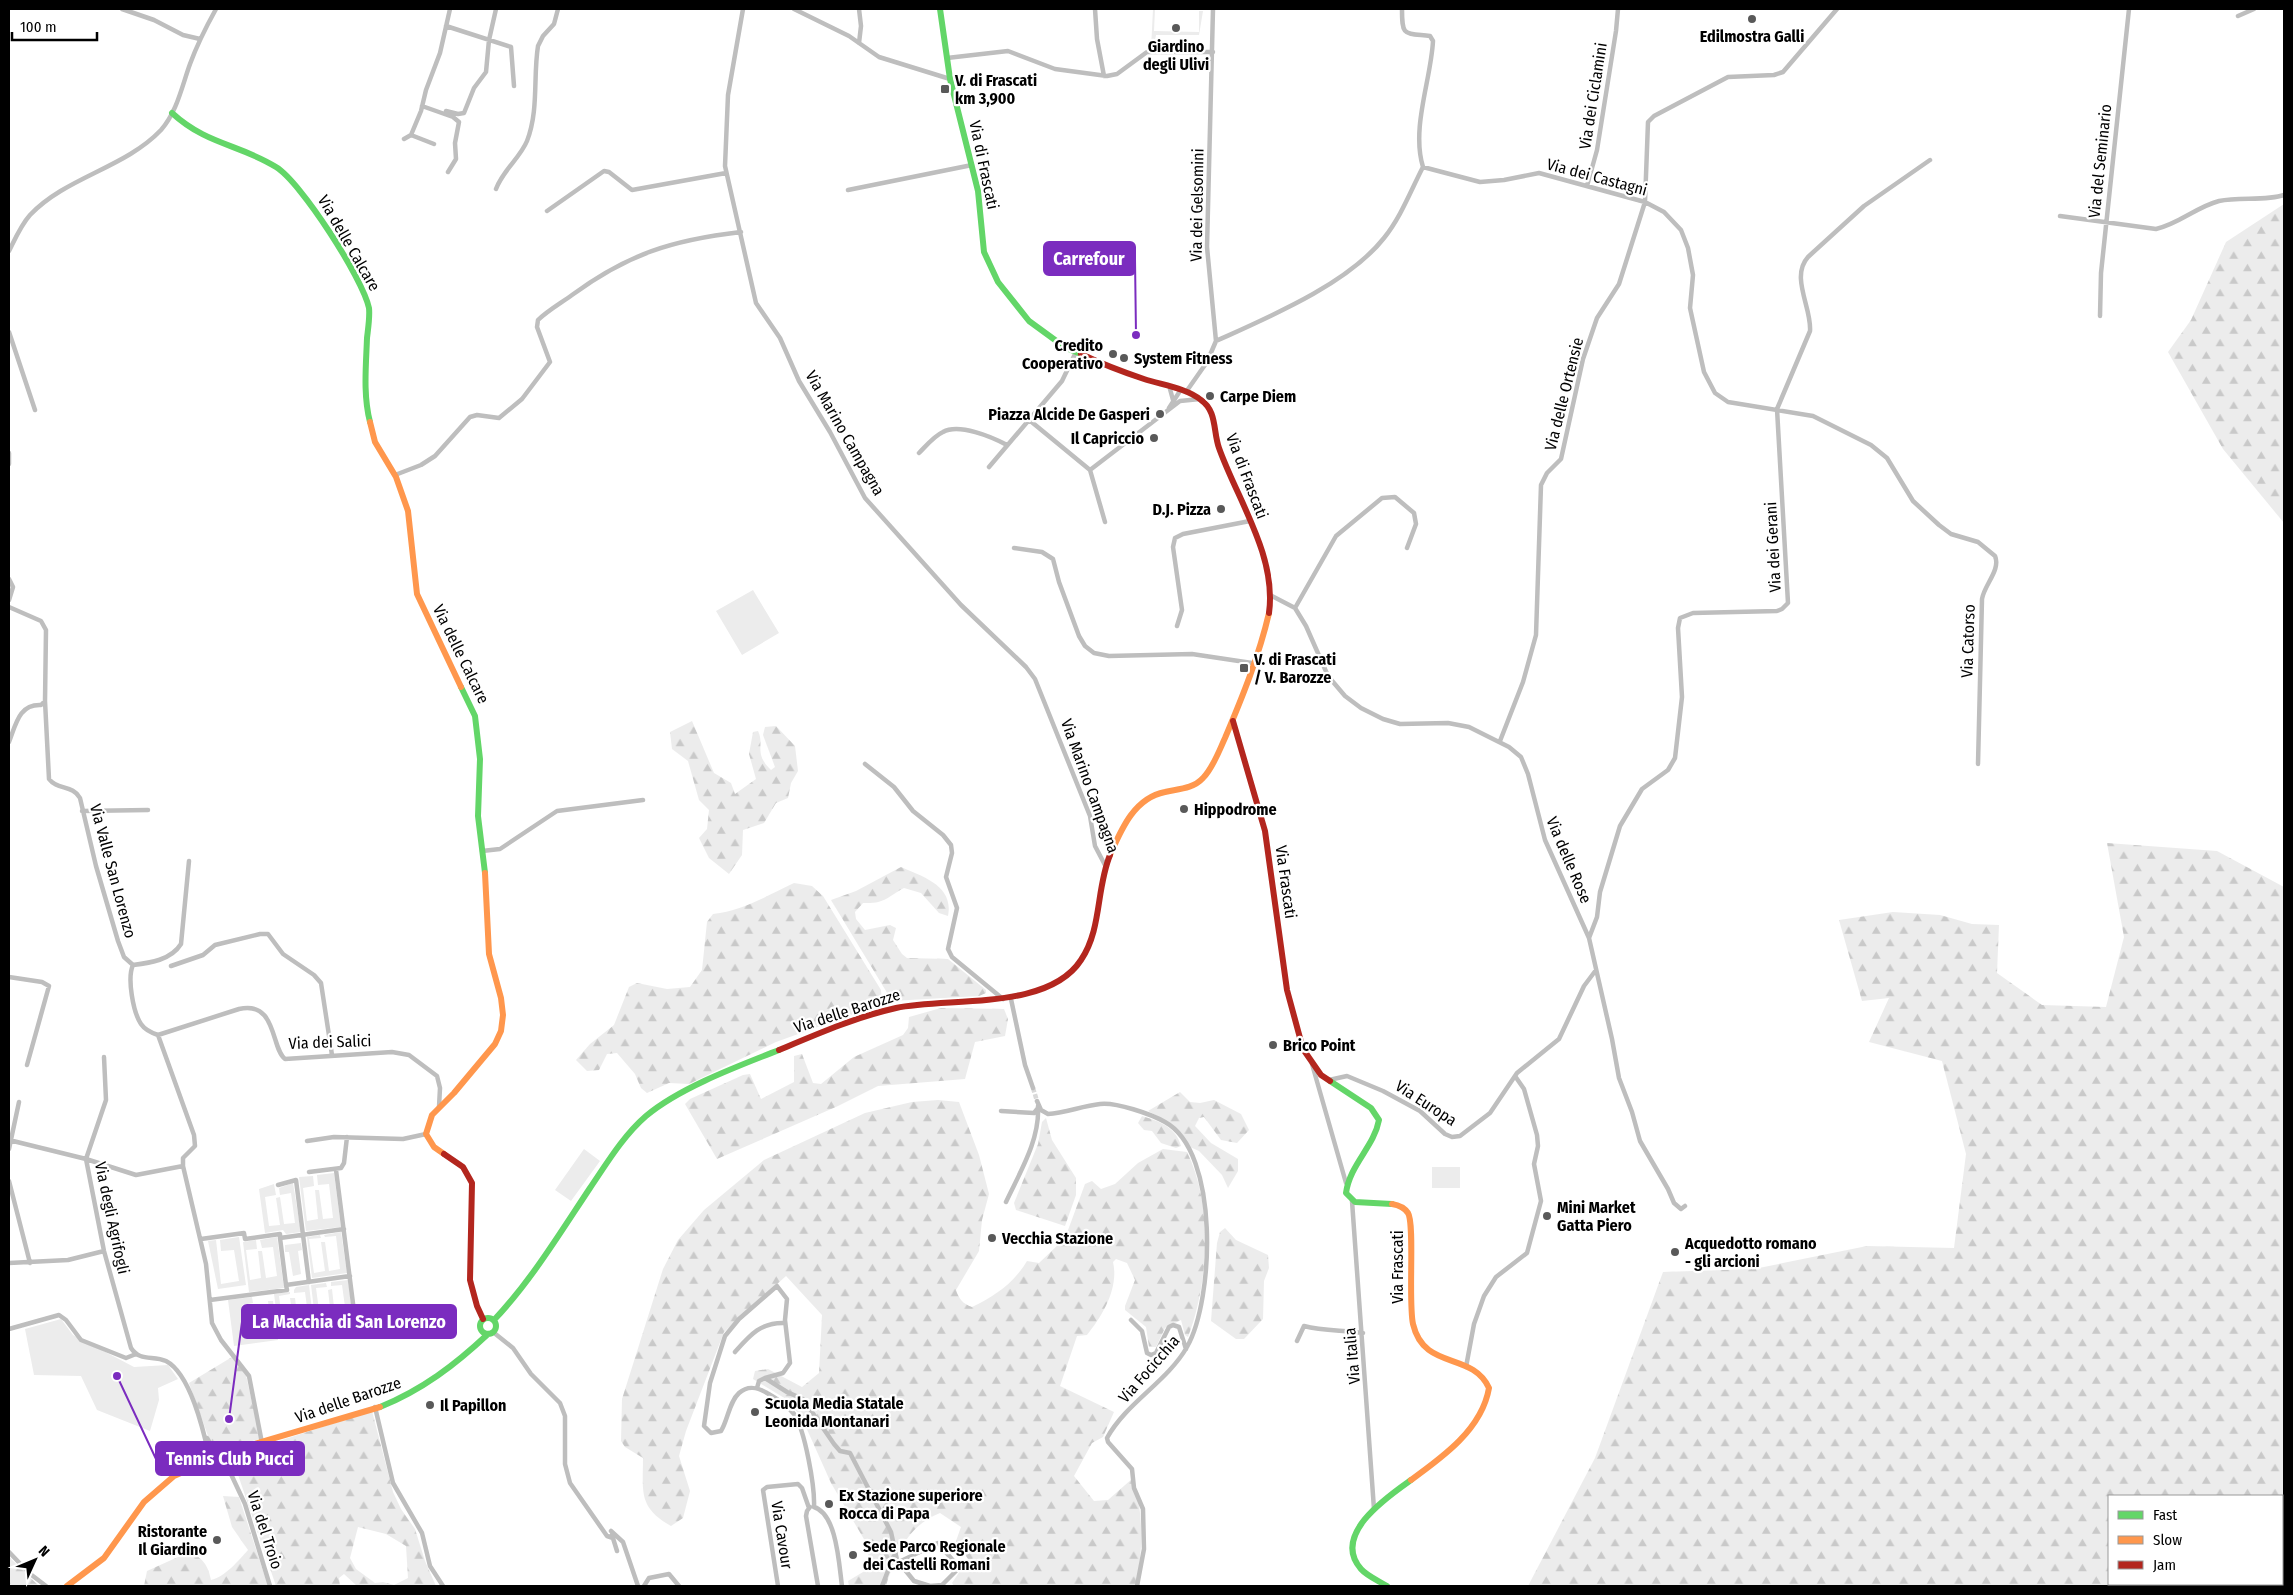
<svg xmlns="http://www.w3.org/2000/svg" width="2293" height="1595" viewBox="0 0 2293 1595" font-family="'Fira Sans Condensed',sans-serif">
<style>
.green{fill:#ececec}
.forest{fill:url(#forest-firs);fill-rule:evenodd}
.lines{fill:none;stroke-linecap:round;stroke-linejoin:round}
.street-tunnel{stroke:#d9d9d9;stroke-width:4.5;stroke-dasharray:4.5 2;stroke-linecap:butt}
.street{stroke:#bebebe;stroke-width:4.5}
.fast{stroke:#63d668;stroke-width:6}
.slow{stroke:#ff974d;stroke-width:6}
.jam{stroke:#b3261e;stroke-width:6}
.poi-dot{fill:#595959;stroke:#fff;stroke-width:2}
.labels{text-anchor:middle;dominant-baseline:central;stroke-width:4.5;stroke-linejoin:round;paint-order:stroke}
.poi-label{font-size:16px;font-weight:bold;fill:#000;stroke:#fff;text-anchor:start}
.street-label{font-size:16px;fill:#000;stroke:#fff}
.leader{fill:none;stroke:#7b2cbf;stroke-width:2}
.callout-dot{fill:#7b2cbf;stroke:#fff;stroke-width:2}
.callout{fill:#7b2cbf;stroke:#7b2cbf;stroke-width:2}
.callout-label{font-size:18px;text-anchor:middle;font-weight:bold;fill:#fff}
</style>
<defs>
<pattern id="forest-firs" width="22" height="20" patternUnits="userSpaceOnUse" patternTransform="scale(1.25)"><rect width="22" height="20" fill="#ececec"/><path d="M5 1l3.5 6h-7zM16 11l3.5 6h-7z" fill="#c9c9c9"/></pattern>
</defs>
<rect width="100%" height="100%" fill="#fff"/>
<!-- green -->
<path class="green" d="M1153 9H1155L1154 31 1199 32V11H1203L1199 35H1156L1155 40 1151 41V46L1155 48 1151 49Z
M753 590 779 633 742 655 716 611Z
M584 1149 600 1161 571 1201 555 1190Z
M1432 1167H1460V1188H1432Z
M334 1173 341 1227 306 1231 299 1177 313 1176 314 1186 303 1188 307 1221 318 1219 315 1190H319L323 1219 333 1218 329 1184 318 1185 317 1175Z
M293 1183 301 1232 286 1234 283 1230 265 1233 259 1189 274 1184 276 1195 265 1197 269 1226 280 1225 276 1198 280 1197 284 1224 295 1223 291 1193 280 1195 279 1188Z
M341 1232 347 1273 312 1278 307 1237 320 1235 321 1238 309 1239 314 1273 325 1271 321 1242H325L329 1271 340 1269 336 1236 325 1237 324 1235Z
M239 1237 246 1285 218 1289 208 1241 216 1240 221 1284 239 1281 234 1250 221 1251 220 1240Z
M277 1237 284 1288 249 1292 243 1242 256 1240 257 1249 246 1250 250 1280 261 1278 258 1251H262L266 1278 277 1276 273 1247 262 1248 260 1240Z
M301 1243 302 1250 298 1251 301 1274 293 1276 289 1252H285V1245Z
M348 1280 353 1318 347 1324V1330L317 1334 311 1285 326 1283 327 1287 316 1288 320 1318 331 1316 328 1290 332 1289 335 1316 346 1314 342 1285 331 1286V1282Z
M309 1285 315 1335 280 1339 274 1294 290 1292V1294L279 1296 283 1325 294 1324 290 1298H295L298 1323 309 1322 305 1292 294 1293V1290L296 1287Z
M252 1297 253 1303 242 1305 246 1334 257 1333 254 1307 258 1306 261 1332 272 1331 268 1301H273L278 1340 234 1346 228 1300Z
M61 1319 73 1335 134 1367 168 1365 178 1379 158 1388 159 1400 150 1431 97 1410 81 1376 34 1375 25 1329Z"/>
<!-- forest -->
<path class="forest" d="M2284 204V523L2223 449 2168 352 2191 320 2226 242Z
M692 721 714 773 731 783 735 794 756 779 749 754 753 732 758 731C765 745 753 753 771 770L775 767 763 735 765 727 776 726 795 746 798 771 791 783 788 798 776 803 764 823 743 830 742 855 729 874 709 858 699 838 707 829 709 810 699 800 688 761 672 749 670 732Z
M2107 843 2217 851 2284 887V1586H1528L1595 1458 1663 1272 1754 1269 1867 1246 1954 1248 1966 1154 1942 1061 1869 1042 1889 998 1862 1001 1839 920 1893 912 1940 915 1972 924 1999 925 1997 973 2042 1005 2106 1007 2124 937ZM2109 1496H2282V1584H2109Z
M901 867C924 877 954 886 948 916L939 913 921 893 904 888C887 897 885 904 863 903L855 912 856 919 865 930 890 925 896 928 893 940 902 954 907 958 948 959 986 990V993L979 996 892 1001 831 900 856 891Z
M794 883 812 886 823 896 881 990 882 1002 876 1006 776 1042 689 1084 669 1083 647 1093 641 1088 635 1074 617 1053 607 1054 599 1070 587 1071 576 1060 590 1044 614 1025 629 987 637 983 667 989 690 987 702 970 707 922 713 914C743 911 766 896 794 883Z
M941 1008 1004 1009 1008 1019 1005 1036 975 1042 965 1079 878 1086 838 1106 717 1159 685 1104 690 1099 743 1075 750 1074 761 1099 794 1082V1056L802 1054 813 1083 821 1084 854 1057 903 1035 908 1028 909 1017Z
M1180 1092 1190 1102 1200 1103 1214 1100 1241 1114 1249 1130 1237 1143 1221 1140 1204 1117 1199 1118 1195 1126 1211 1143 1238 1159V1171L1228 1188 1222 1175 1199 1151 1190 1147 1172 1124 1148 1111Z
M938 1100 959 1102 979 1155 989 1194 982 1220 979 1251 956 1290C959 1299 963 1304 972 1307 995 1296 1014 1283 1027 1261L1039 1263 1060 1243 1064 1241 1085 1184 1092 1181 1101 1189 1115 1184 1138 1163 1163 1149 1187 1152C1213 1205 1209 1282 1188 1337L1185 1335 1181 1320 1165 1328 1156 1347H1149L1146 1327 1125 1310V1306L1135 1280 1127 1263 1116 1259 1113 1262C1119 1288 1103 1315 1087 1335L1077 1336 1060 1386 1114 1412 1103 1437 1092 1443 1074 1476 1094 1501 1108 1500 1133 1478C1144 1515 1143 1549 1136 1586H954L952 1583 968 1559 956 1541 961 1527 940 1513C907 1526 896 1555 886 1586H849L848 1581 868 1569V1546L831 1483 801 1416 786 1399 753 1379 755 1371 768 1369 802 1387 819 1373 822 1315 786 1276 724 1332 686 1431 679 1456 690 1491 683 1518 671 1526C638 1507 643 1492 643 1458L625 1447 621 1441 622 1399 663 1269 678 1240 704 1210 764 1160 865 1113 912 1102Z
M1142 1116C1159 1121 1176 1127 1181 1146L1176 1148 1161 1143 1152 1131 1144 1130 1138 1123Z
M1046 1118 1052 1140 1076 1178V1195L1065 1226 1016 1210 1014 1203 1038 1144 1042 1122Z
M1225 1228 1236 1240 1268 1255 1269 1268 1264 1281 1263 1319 1244 1339H1236L1211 1321 1217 1243 1220 1232Z
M232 1357 246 1375 260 1439 218 1450 208 1436 189 1383Z
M372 1411 393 1492 401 1509 415 1529 425 1561 436 1586H357L344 1574 339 1578 340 1586H276L235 1466V1455ZM358 1527 386 1534 406 1546 408 1578 394 1585 383 1582 375 1583 356 1569 350 1558Z
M223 1496 239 1497 268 1586H144L147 1571 189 1552C203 1558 208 1565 211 1580 225 1577 239 1560 248 1550L232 1527Z
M9 1557 39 1586H9Z"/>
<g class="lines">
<!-- street-tunnel -->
<path class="street-tunnel" d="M1033 1088 1037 1101"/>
<!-- street -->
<path class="street" d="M122 9 154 20 183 35 200 39
M743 9 728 95 725 166 756 303 780 338 799 381 830 432 865 498 961 605 1026 667 1035 679 1090 816 1095 846 1106 867
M794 9 849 36 879 57 950 79
M1095 9 1097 39 1104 76
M1402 9C1402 37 1404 33 1430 36L1433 41C1431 80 1411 128 1423 167
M2238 16 2254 9
M446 26 511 47 514 86
M859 43 861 26 859 9
M947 58 1008 51 1055 69 1107 76 1117 74 1147 52H1213
M422 106 453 117 459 122 455 143 456 159 448 172
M446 111 458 114 464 113 474 88 486 72 489 40 496 9
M404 139 411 135
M434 144 411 135 421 111 426 90 440 53 450 9
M1587 186 1597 150 1616 31 1618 9
M496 189C503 170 520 158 527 141 539 110 533 77 538 46L543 36 554 24 558 9
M848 190 972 165
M547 211 604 171 609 172 632 190 726 173
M2060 216 2156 229C2179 224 2196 207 2219 201 2240 197 2266 201 2284 195
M9 251C15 239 21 225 30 215 66 177 125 168 161 130 177 112 182 86 190 64 197 45 206 27 216 9
M2100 316 2101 273 2129 9
M9 332 35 410
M1216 341C1269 317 1348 284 1384 238 1401 217 1411 190 1423 167L1480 182 1504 180 1539 173 1645 202 1664 212 1681 230 1688 248 1693 275 1690 308 1704 372 1715 393 1728 402 1813 416 1871 445 1887 458 1913 501 1939 525 1951 534 1978 542 1995 556C2001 570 1984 585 1982 599L1978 764
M1170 389 1173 400
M1186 392 1207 362 1216 341 1207 247 1213 9
M1169 408 1180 391
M1028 419 1090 470 1105 522
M9 453V464
M919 453C926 446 934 436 943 432 959 423 992 437 1007 445
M989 467 1062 381 1075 354
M1090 470 1180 401 1200 399
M395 475 421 465 435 456 470 417 477 415 499 418 522 399 550 362 537 327 538 320C547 311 561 303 572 295 628 254 672 240 741 232
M1014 548 1042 552 1053 559 1059 582 1079 636 1085 646 1094 653 1109 656 1192 654 1252 663
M9 579 13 587 9 600
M1270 595 1295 608 1306 626 1328 676 1345 696 1361 708 1383 719 1400 724 1448 723 1469 727 1509 747 1521 757 1528 774 1545 840 1589 938 1612 1039 1619 1078 1632 1112 1640 1141 1668 1189 1674 1203 1681 1209 1685 1206
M9 607 41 621 46 630 45 701 41 705C19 704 16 724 9 742
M1295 608 1336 536 1382 498 1395 497 1414 513 1416 524 1407 548
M1177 626 1182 610 1173 547 1175 538 1183 534 1250 521
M45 701 49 779C57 790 73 785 80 798L96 866 118 941 124 957 133 965C127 978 133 1012 141 1024 145 1030 152 1033 158 1035L194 1135 195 1146 183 1158V1166L206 1264 212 1323 221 1340 249 1376 262 1443
M1500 741 1523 682 1536 635 1541 485 1547 473 1561 459 1583 359 1597 318 1619 284 1645 202 1648 122 1654 116 1728 77 1774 75 1783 72 1837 9
M865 764 894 787 913 811 943 835 951 845 952 853 946 877 957 908 948 949 952 957 1003 999
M82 811 148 810
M482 851 500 849 557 811 643 800
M1589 938 1597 917 1600 892 1620 826 1642 789 1668 770 1675 758 1682 697 1678 628 1680 618 1693 613 1777 611 1782 609 1788 603 1777 409 1810 331C1812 308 1790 277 1808 257L1864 206 1930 160
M133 965C150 963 171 960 181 944L189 861
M171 966 203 955 215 945 260 934H268L283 954 314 975 321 983 332 1055
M9 977 42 982 49 986 27 1065
M1011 999 1025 1065 1033 1088
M158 1035 239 1009C277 1000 271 1049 285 1059L392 1052 409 1055 437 1076 440 1088 439 1107
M104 1057 106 1100 86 1159 104 1251 131 1348C140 1362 153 1355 166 1361 191 1374 204 1433 210 1459
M1312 1064 1346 1183
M1329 1080 1347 1076 1383 1091 1420 1111 1445 1134 1452 1137 1460 1136 1490 1113 1517 1073 1559 1039 1584 986 1596 970
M1037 1101 1041 1110 1048 1114C1065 1113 1082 1106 1100 1104 1116 1102 1151 1114 1165 1122 1220 1152 1214 1300 1187 1347 1167 1382 1126 1403 1107 1438L1108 1442 1132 1469 1134 1488 1143 1509 1144 1549 1137 1586
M1001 1111 1034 1113 1038 1108
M9 1140 86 1159 136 1175 183 1166
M307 1141 334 1137 403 1139 426 1134
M9 1149 19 1102
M309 1172 341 1168 344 1163 347 1137
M9 1181 30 1263
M278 1185 296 1180 309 1282
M1352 1201 1374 1509
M1006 1202C1020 1172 1040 1140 1038 1106
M280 1238 286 1285
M201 1239 244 1233 245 1239 280 1234V1238L344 1229
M9 1263 68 1260 104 1251
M210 1300 287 1290 286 1285 350 1276
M1131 1320 1142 1331 1147 1353 1151 1355 1156 1353 1169 1327 1173 1325 1179 1327 1186 1349
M9 1329 59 1315 66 1320 81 1340 126 1358 136 1354
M493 1332 513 1348 531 1374 560 1403 565 1416V1464L570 1483 607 1536 613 1538
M333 1334 349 1332 348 1326 355 1319 336 1170
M1297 1341 1304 1326C1323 1331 1343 1330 1363 1333
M735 1352C750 1335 761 1322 785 1323
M1466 1367 1474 1324 1484 1296 1496 1277 1527 1253 1541 1201 1534 1164 1538 1146 1537 1135 1524 1089 1515 1076
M765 1378 783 1373 790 1363 785 1320 787 1299 777 1286 739 1319 725 1336 710 1383 704 1426 711 1433 721 1431C728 1420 729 1402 739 1393 748 1385 757 1387 767 1393 776 1398 787 1405 794 1414 805 1430 815 1487 814 1507
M757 1388 759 1381 765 1378 787 1392 803 1399 834 1444 840 1451 850 1453 891 1532 897 1560 914 1581 930 1586 942 1585 958 1569 956 1564 938 1543 899 1562
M375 1407 393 1483 422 1533 430 1566 443 1586
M207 1438 218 1456
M222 1455 245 1504 270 1586
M810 1507 807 1511 806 1516 818 1586
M814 1507C837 1514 839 1565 842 1586
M611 1531 623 1542 638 1586
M612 1535 617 1551
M9 1552 29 1573 46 1586
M644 1586 649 1578 669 1574 679 1586
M778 1586 763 1490 767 1487 798 1484 802 1488 809 1508
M882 1586 895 1553"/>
<!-- fast -->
<path class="fast" d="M940 9 950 79 978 191 984 252 998 282 1029 321 1066 348 1081 354
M172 113C207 145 239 144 276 167 301 182 363 279 369 308 370 317 368 329 367 338 366 366 363 395 370 422
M461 687 475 716 480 759 478 816 485 873
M1330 1081 1371 1108 1379 1120C1374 1147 1350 1164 1346 1193L1355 1202 1392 1204
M480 1326a8 8 0 1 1 16 0a8 8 0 1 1-16 0Z
M494 1320C531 1281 560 1233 590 1188 607 1163 623 1136 646 1116 679 1088 738 1066 779 1050
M380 1407C422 1390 455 1365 488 1334
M1387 1586C1379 1581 1367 1576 1361 1569 1331 1535 1387 1497 1411 1480"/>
<!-- slow -->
<path class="slow" d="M370 422 375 442 396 477 408 511 417 594 461 687
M1110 855C1121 830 1134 798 1165 792 1178 789 1193 789 1203 778 1213 768 1219 751 1225 738 1242 698 1259 656 1269 613
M444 1154 434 1147 426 1134 432 1115 454 1093 495 1044 501 1031 503 1015 501 998 489 954 485 873
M1392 1204C1398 1205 1404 1207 1408 1213 1415 1224 1408 1302 1413 1324 1424 1371 1472 1351 1489 1388 1482 1429 1443 1457 1411 1480
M67 1586 104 1558 144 1502 174 1476 231 1451 380 1407"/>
<!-- jam -->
<path class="jam" d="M1081 354C1102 364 1123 372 1144 379 1162 385 1186 388 1201 400 1217 411 1213 431 1219 448 1237 499 1277 556 1269 613
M1233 721 1265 831 1287 990 1303 1049 1321 1075 1330 1081
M779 1050C817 1034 856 1017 896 1008 949 997 1048 1011 1081 960 1102 929 1096 889 1110 855
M444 1154 463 1167 472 1183 470 1280 477 1306 483 1319"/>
</g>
<!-- markers -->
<g class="poi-dot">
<circle cx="1752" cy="19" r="5"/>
<circle cx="1176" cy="28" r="5"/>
<rect x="940" y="84" width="10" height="10" rx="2.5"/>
<circle cx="1113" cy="354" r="5"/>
<circle cx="1124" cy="358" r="5"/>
<circle cx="1210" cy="396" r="5"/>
<circle cx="1160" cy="414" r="5"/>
<circle cx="1154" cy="438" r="5"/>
<circle cx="1221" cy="509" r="5"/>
<rect x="1239" y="663" width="10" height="10" rx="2.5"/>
<circle cx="1184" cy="809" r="5"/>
<circle cx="1273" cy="1045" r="5"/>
<circle cx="1547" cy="1216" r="5"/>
<circle cx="992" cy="1238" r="5"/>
<circle cx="1675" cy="1252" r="5"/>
<circle cx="430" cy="1405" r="5"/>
<circle cx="755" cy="1412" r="5"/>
<circle cx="829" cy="1504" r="5"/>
<circle cx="217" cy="1540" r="5"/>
<circle cx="853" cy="1555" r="5"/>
</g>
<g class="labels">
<!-- poi labels -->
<g class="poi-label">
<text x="1752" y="36" text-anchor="middle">Edilmostra Galli</text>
<text x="1176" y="46" text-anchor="middle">Giardino<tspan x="1176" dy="18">degli Ulivi</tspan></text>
<text x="955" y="80">V. di Frascati<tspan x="955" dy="18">km 3,900</tspan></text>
<text x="1103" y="345" text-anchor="end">Credito<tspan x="1103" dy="18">Cooperativo</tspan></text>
<text x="1134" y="358">System Fitness</text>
<text x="1220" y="396">Carpe Diem</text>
<text x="1150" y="414" text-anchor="end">Piazza Alcide De Gasperi</text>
<text x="1144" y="438" text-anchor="end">Il Capriccio</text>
<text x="1211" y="509" text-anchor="end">D.J. Pizza</text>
<text x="1254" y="659">V. di Frascati<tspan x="1254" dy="18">/ V. Barozze</tspan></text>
<text x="1194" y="809">Hippodrome</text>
<text x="1283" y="1045">Brico Point</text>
<text x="1557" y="1207">Mini Market<tspan x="1557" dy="18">Gatta Piero</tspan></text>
<text x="1002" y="1238">Vecchia Stazione</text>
<text x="1685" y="1243">Acquedotto romano<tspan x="1685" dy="18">- gli arcioni</tspan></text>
<text x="765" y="1403">Scuola Media Statale<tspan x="765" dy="18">Leonida Montanari</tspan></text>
<text x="440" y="1405">Il Papillon</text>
<text x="839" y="1495">Ex Stazione superiore<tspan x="839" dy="18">Rocca di Papa</tspan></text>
<text x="207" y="1531" text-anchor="end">Ristorante<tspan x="207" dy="18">Il Giardino</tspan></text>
<text x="863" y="1546">Sede Parco Regionale<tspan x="863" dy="18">dei Castelli Romani</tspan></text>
</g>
<!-- street labels -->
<g class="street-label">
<text transform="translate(1593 96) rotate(-81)">Via dei Ciclamini</text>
<text transform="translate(2100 161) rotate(-84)">Via del Seminario</text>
<text transform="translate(984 165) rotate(78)">Via di Frascati</text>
<text transform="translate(1597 177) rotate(15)">Via dei Castagni</text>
<text transform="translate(1197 205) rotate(-89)">Via dei Gelsomini</text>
<text transform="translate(349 243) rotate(60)">Via delle Calcare</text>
<text transform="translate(1564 394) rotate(-76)">Via delle Ortensie</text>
<text transform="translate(845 433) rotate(60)">Via Marino Campagna</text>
<text transform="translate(1247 476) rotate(69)">Via di Frascati</text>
<text transform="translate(1773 547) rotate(-93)">Via dei Gerani</text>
<text transform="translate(1968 641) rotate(-88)">Via Catorso</text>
<text transform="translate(461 654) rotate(64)">Via delle Calcare</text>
<text transform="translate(1090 786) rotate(70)">Via Marino Campagna</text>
<text transform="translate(1569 860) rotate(67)">Via delle Rose</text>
<text transform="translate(113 871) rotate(75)">Via Valle San Lorenzo</text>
<text transform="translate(1286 882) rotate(82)">Via Frascati</text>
<text transform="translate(847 1011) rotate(-18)">Via delle Barozze</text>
<text transform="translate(330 1042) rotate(-2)">Via dei Salici</text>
<text transform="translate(1426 1103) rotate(33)">Via Europa</text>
<text transform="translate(112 1218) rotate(78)">Via degli Agrifogli</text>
<text transform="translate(1397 1267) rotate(-90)">Via Frascati</text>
<text transform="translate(1352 1356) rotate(-95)">Via Italia</text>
<text transform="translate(1149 1369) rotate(-49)">Via Focicchia</text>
<text transform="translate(348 1400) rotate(-19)">Via delle Barozze</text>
<text transform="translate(265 1530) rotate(72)">Via del Troio</text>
<text transform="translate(782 1535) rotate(81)">Via Cavour</text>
</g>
</g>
<!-- callouts -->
<path class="leader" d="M1136 335L1135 259M229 1419L242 1322M117 1376L156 1459"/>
<g class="callout-dot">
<circle cx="1136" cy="335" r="5"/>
<circle cx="229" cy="1419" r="5"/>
<circle cx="117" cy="1376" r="5"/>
</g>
<g class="callout">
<rect x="1044" y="242" width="91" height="33" rx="5"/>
<rect x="242" y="1305" width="214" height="33" rx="5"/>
<rect x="156" y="1442" width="148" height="33" rx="5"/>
</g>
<g class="callout-label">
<text x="1089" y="265">Carrefour</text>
<text x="349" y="1328">La Macchia di San Lorenzo</text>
<text x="230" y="1465">Tennis Club Pucci</text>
</g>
<!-- border -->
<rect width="2293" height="1595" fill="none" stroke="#000000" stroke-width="20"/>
<!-- legend -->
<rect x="2108" y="1495" width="175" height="90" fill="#ffffff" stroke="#999999"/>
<rect x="2118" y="1511" width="25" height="8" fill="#63d668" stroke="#999999"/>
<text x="2153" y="1520" font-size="15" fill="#000000">Fast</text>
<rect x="2118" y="1536" width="25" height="8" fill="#ff974d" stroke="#999999"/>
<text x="2153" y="1545" font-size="15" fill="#000000">Slow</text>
<rect x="2118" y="1561" width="25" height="8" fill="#b3261e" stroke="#999999"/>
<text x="2153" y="1570" font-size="15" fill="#000000">Jam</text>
<!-- north arrow -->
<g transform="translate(35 1560) rotate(46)" stroke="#ffffff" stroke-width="4" paint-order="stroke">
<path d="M0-4L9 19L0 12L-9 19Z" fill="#000000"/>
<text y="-8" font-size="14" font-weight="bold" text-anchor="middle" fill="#000000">N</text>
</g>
<!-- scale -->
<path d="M12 32v8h85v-8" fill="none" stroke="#000000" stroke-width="2.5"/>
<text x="20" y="32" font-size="15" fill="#000000" stroke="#ffffff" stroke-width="4" paint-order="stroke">100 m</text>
</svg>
